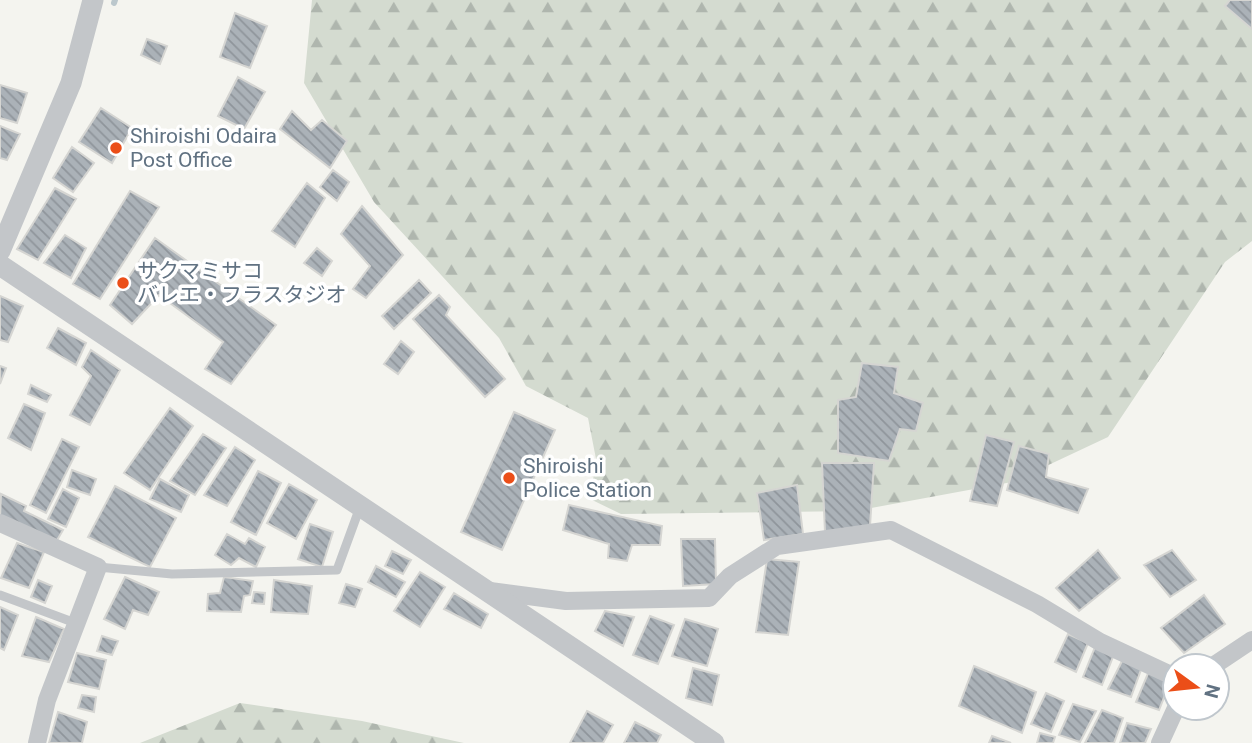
<svg xmlns="http://www.w3.org/2000/svg" width="1252" height="743" viewBox="0 0 1252 743" font-family="Roboto,'Noto Sans JP',sans-serif">
<style>
.forest{fill:url(#forest-firs)}
.lines{fill:none;stroke-linecap:round;stroke-linejoin:round}
.stream{stroke:#bbc7cc;stroke-width:6}
.building{fill:url(#building-back-hatch);stroke:#d5d5d2;stroke-width:2}
.service{stroke:#c3c6c9;stroke-width:9}
.minor{stroke:#c3c6c9;stroke-width:18}
.tertiary{stroke:#c3c6c9;stroke-width:21}
.poi-dot{fill:#eb4e18;stroke:#fff;stroke-width:2.5}
.labels{text-anchor:middle;dominant-baseline:central;stroke-width:7;stroke-linejoin:round;paint-order:stroke}
.poi-label{font-size:21px;fill:#617282;stroke:#fff;text-anchor:start}
</style>
<defs>
<pattern id="forest-firs" width="22" height="20" patternUnits="userSpaceOnUse" patternTransform="scale(1.75)"><rect width="22" height="20" fill="#d4dbd0"/><path d="M5 1l3.5 6h-7zM16 11l3.5 6h-7z" fill="#afb6ae"/></pattern>
<pattern id="building-back-hatch" width="6" height="6" patternUnits="userSpaceOnUse" patternTransform="scale(1.75)"><rect width="6" height="6" fill="#abb2b8"/><path d="M-1 5l2 2M0 0l6 6M5-1l2 2" fill="none" stroke="#8f959b"/></pattern>
</defs>
<rect width="100%" height="100%" fill="#f4f4ef"/>
<!-- forest -->
<path class="forest" d="M312 0H1252V241L1225 262 1108 437 1012 482 855 511 621 514 588 498 597 464 588 418 526 386 499 338 374 202 304 83Z
M240 703 362 721 464 743H140Z"/>
<g class="lines">
<!-- stream -->
<path class="stream" d="M114 3 115 0"/>
</g>
<!-- building -->
<path class="building" d="M1230 0H1252V29L1225 6Z
M235 13 267 26 250 68 220 57Z
M147 39 167 46 160 64 141 55Z
M238 77 265 92 244 129 218 116Z
M0 85 27 93 17 123 0 118Z
M101 108 132 128 112 163 79 142Z
M292 111 311 130 322 120 347 141 330 168 280 129Z
M0 126 20 134 7 160 0 158Z
M72 147 94 163 73 192 53 178Z
M333 170 349 182 337 201 320 187Z
M307 183 325 198 295 247 272 231Z
M55 188 76 199 38 260 17 249Z
M130 191 159 207 100 299 73 284Z
M362 206 403 255 366 298 353 289 370 266 341 234Z
M65 235 86 248 71 278 44 263Z
M155 238 276 325 231 384 205 369 223 342 159 295 132 324 110 305Z
M317 248 332 261 322 276 304 263Z
M419 280 431 293 394 329 382 316Z
M439 295 450 307 446 315 505 379 485 397 413 319Z
M0 296 23 306 8 342 0 340Z
M58 328 86 343 76 365 47 348Z
M401 341 414 352 398 374 384 364Z
M91 350 120 370 90 425 70 415 91 376 82 367Z
M862 363 898 367 894 393 923 403 916 431 900 429 889 461 838 453V400L856 397Z
M0 366 6 368 0 384Z
M31 385 51 395 47 402 28 394Z
M24 404 45 413 31 450 8 438Z
M170 408 193 426 150 490 124 473Z
M514 412 555 430 502 550 461 532Z
M203 434 226 448 195 495 170 481Z
M986 435 1014 442 997 506 970 501Z
M62 439 79 447 46 513 30 505Z
M1019 446 1049 454 1046 477 1088 489 1078 513 1007 490Z
M235 447 255 460 227 506 204 495Z
M822 463H874L870 526 825 532Z
M72 470 96 479 90 495 67 487Z
M258 471 281 483 256 535 231 522Z
M160 479 189 495 181 512 150 499Z
M289 484 317 500 296 539 267 523Z
M797 485 803 534 764 540 757 493Z
M115 486 176 518 150 567 88 537Z
M63 489 79 498 66 527 48 519Z
M1 494 26 506 24 511 63 530 56 542 0 518Z
M569 505 662 526 660 545H632L627 561 608 558 609 544 563 530Z
M310 524 333 532 322 567 298 559Z
M227 534 245 544 249 538 265 547 256 567 239 558 231 565 215 555Z
M681 539H715L716 584 683 586Z
M17 543 44 552 29 588 1 578Z
M1098 550 1120 578 1079 611 1056 588Z
M1172 550 1196 580 1170 597 1144 565Z
M392 551 411 560 403 574 385 566Z
M767 559 799 562 788 635 756 632Z
M376 566 405 582 396 597 368 582Z
M420 572 445 587 420 627 394 611Z
M125 577 159 592 148 615 133 610 125 629 104 619Z
M224 577 253 581 250 595 244 596 241 612 207 611 208 594 220 593Z
M38 580 52 586 45 603 31 597Z
M274 580 312 586 308 614 271 612Z
M346 584 362 589 355 607 339 603Z
M254 592 265 593 264 604 252 603Z
M454 593 488 614 481 628 444 609Z
M1204 595 1225 624 1184 653 1161 628Z
M0 607 18 615 4 650 0 648Z
M605 611 634 617 623 646 595 631Z
M650 616 674 625 658 664 633 655Z
M36 617 64 629 49 662 22 656Z
M685 619 718 629 707 666 672 656Z
M1068 634 1088 643 1076 672 1055 662Z
M102 636 118 641 112 655 97 651Z
M1095 647 1114 654 1102 685 1083 677Z
M77 653 106 660 99 689 68 682Z
M1123 659 1142 667 1131 697 1108 689Z
M974 666 1036 692 1022 733 959 706Z
M693 668 719 675 712 705 686 698Z
M1149 671 1171 680 1159 710 1136 702Z
M1046 693 1064 701 1051 732 1031 724Z
M82 695 96 697 94 712 78 708Z
M1073 704 1096 711 1080 742 1059 735Z
M1102 710 1123 718 1114 743H1085Z
M587 711 613 725 603 743H570Z
M58 712 87 722 82 743H49Z
M635 722 661 735 657 743H624Z
M1127 723 1151 729 1145 743H1120Z
M1040 733 1055 737 1053 743H1037Z
M992 736 1011 743H989Z"/>
<g class="lines">
<!-- service -->
<path class="service" d="M98 567 172 574 337 570 360 507
M0 595 78 624"/>
<!-- minor -->
<path class="minor" d="M0 523 98 567 47 700 37 743
M490 591 566 601 709 598 730 576 777 546 891 530 1037 604 1100 642 1175 677
M1213 666 1252 640
M1160 743 1176 708"/>
<!-- tertiary -->
<path class="tertiary" d="M0 251 71 83 93 0
M0 265 714 743"/>
</g>
<!-- markers -->
<g class="poi-dot">
<circle cx="116" cy="148" r="7"/>
<circle cx="123" cy="283" r="7"/>
<circle cx="509" cy="478" r="7"/>
</g>
<g class="labels">
<!-- poi labels -->
<g class="poi-label">
<text x="130" y="136">Shiroishi Odaira<tspan x="130" dy="24">Post Office</tspan></text>
<text x="137" y="271">サクマミサコ<tspan x="137" dy="24">バレエ・フラスタジオ</tspan></text>
<text x="523" y="466">Shiroishi<tspan x="523" dy="24">Police Station</tspan></text>
</g>
</g>
<!-- north arrow -->
<g transform="translate(1196 687) rotate(105)"><circle r="33" fill="#ffffff" stroke="#c0c7cd" stroke-width="2"/>
<path d="M0-5L12 26L0 18L-12 26Z" fill="#eb4e18"/>
<text y="-10" font-size="19" font-weight="bold" text-anchor="middle" fill="#617282">N</text>
</g>
</svg>
